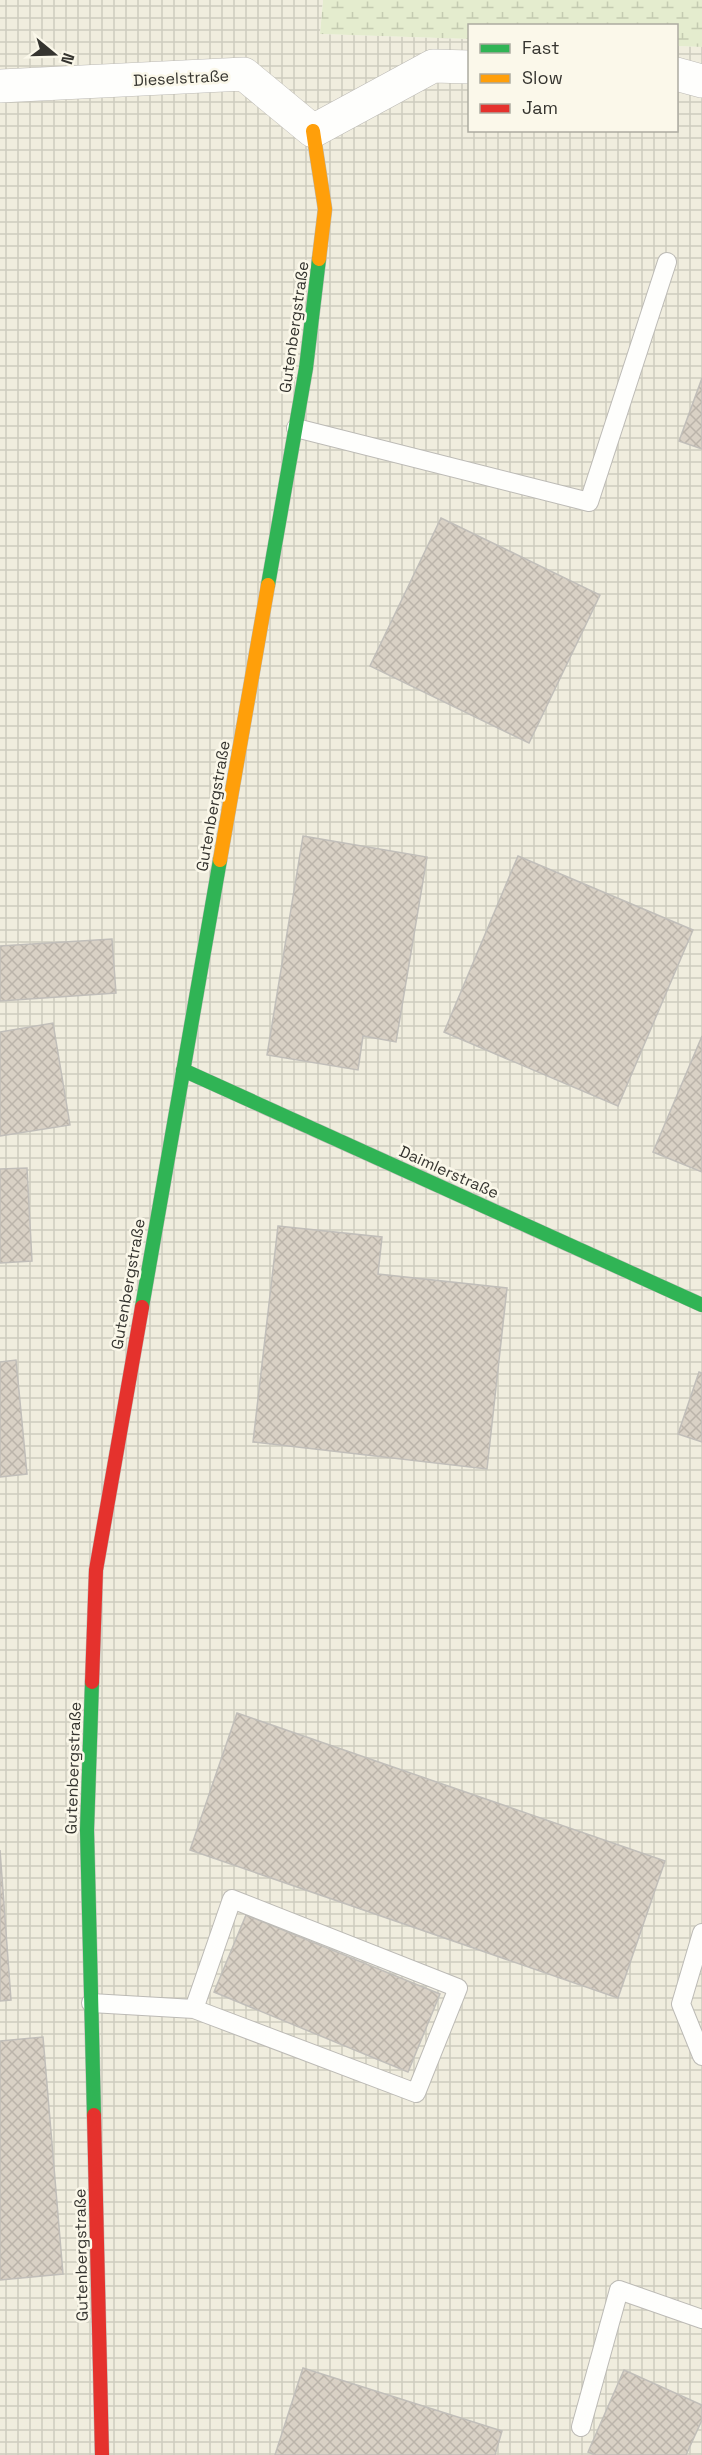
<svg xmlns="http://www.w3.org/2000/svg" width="702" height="2455" viewBox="0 0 702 2455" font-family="'Space Grotesk',sans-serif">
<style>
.industrial{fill:url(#industrial-grid)}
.wetland{fill:url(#wetland-marsh)}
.building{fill:url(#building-cross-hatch);stroke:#c1beb9;stroke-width:1.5}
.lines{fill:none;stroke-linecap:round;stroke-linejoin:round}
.lane-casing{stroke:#bcbab5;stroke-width:20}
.street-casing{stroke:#bcbab5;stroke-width:34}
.fast-casing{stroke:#bcbab5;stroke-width:15}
.slow-casing{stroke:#bcbab5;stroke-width:15}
.jam-casing{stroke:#bcbab5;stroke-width:15}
.lane{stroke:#fefefc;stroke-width:18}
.street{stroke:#fefefc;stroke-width:33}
.fast{stroke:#30b455;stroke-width:14}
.slow{stroke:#ff9f0a;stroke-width:14}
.jam{stroke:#e5322d;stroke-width:14}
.labels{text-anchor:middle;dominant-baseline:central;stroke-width:5;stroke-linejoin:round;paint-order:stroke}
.street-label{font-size:16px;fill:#363530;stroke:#fbf8ea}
</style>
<defs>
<pattern id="industrial-grid" width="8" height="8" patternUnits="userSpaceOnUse" patternTransform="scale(1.5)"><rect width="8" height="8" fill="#f0edde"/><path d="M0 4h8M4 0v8" fill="none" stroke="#ceccbf"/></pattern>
<pattern id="wetland-marsh" width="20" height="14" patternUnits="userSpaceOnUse" patternTransform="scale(1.5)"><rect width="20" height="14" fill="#e4ecce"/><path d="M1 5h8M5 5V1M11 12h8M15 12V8" fill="none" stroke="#c4cbb1"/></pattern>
<pattern id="building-cross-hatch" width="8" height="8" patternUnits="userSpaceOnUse" patternTransform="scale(1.5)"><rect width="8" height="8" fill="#d9d1c5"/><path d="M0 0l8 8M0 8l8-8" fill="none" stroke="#bbb4aa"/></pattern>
</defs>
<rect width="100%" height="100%" fill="#f7f5ee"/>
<!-- industrial -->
<path class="industrial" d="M0 0H323L320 34 469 39 470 130H676L677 46 702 47V2455H0Z"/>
<!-- wetland -->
<path class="wetland" d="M323 0H702V47L677 46 676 26H470L469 39 320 34Z"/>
<!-- building -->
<path class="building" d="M702 378V449L679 441Z
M441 518 600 595 529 743 370 666Z
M303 836 427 857 396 1042 363 1036 358 1070 267 1055Z
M518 856 693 930 618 1106 444 1032Z
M112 939 116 993 0 1001V946Z
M53 1023 70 1125 0 1136V1032Z
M702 1036V1172L653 1152Z
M27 1168 32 1261 0 1263V1169Z
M278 1226 382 1237 378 1274 507 1288 487 1469 253 1442Z
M16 1360 27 1474 0 1477V1362Z
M699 1372 702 1373V1442L678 1434Z
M237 1713 665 1861 618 1998 190 1850Z
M0 1850 11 2000 0 2001Z
M246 1915 440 1994 408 2072 214 1992Z
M43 2037 63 2274 0 2280V2041Z
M303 2368 502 2431 495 2455H275Z
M624 2370 702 2405V2420L686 2455H595L588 2452Z"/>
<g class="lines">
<defs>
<path id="lane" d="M296 428 589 502 667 262
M702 1933 681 2004 702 2056
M91 2003 194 2009 416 2093 458 1988 232 1899 194 2009
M581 2427 619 2290 702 2319"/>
<path id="street" d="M676 74 702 81
M0 86 244 74 313 131 433 66 470 67"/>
<path id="fast" d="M268 585 306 368 319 259
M183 1070 702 1305
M142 1307 220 860
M92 1682 87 1830 94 2115"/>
<path id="slow" d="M313 131 325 209 319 259
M220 860 268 585"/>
<path id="jam" d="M92 1682 96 1570 142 1307
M94 2115 102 2455"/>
</defs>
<!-- lane casing -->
<use href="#lane" class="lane-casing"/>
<!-- street casing -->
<use href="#street" class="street-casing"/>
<!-- fast casing -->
<use href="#fast" class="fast-casing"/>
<!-- slow casing -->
<use href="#slow" class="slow-casing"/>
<!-- jam casing -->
<use href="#jam" class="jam-casing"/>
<!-- lane -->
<use href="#lane" class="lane"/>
<!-- street -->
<use href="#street" class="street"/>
<!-- fast -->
<use href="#fast" class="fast"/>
<!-- slow -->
<use href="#slow" class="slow"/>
<!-- jam -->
<use href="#jam" class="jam"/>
</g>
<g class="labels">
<!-- street labels -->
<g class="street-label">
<text transform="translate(181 78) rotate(-3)">Dieselstraße</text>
<text transform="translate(294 327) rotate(-82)">Gutenbergstraße</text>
<text transform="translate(213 806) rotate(-80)">Gutenbergstraße</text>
<text transform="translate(449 1172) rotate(24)">Daimlerstraße</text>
<text transform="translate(128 1284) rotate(-80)">Gutenbergstraße</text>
<text transform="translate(73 1768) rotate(-88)">Gutenbergstraße</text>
<text transform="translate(81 2255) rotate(-91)">Gutenbergstraße</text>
</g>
</g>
<!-- legend -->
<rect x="468" y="24" width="210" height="108" fill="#fbf8ea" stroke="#acaaa0" stroke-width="1.5"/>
<rect x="480" y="44" width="30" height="9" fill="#30b455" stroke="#acaaa0" stroke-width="1.5"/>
<text x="522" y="54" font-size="18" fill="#363530">Fast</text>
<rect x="480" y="74" width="30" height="9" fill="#ff9f0a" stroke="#acaaa0" stroke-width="1.5"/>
<text x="522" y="84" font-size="18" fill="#363530">Slow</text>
<rect x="480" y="104" width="30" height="9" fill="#e5322d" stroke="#acaaa0" stroke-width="1.5"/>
<text x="522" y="114" font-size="18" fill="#363530">Jam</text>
<!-- north arrow -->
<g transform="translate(54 54) rotate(109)" stroke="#fbf8ea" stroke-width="4.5" paint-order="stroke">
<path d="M0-4.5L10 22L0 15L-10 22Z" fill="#363530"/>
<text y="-9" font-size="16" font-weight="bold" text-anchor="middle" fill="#363530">N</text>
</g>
</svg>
